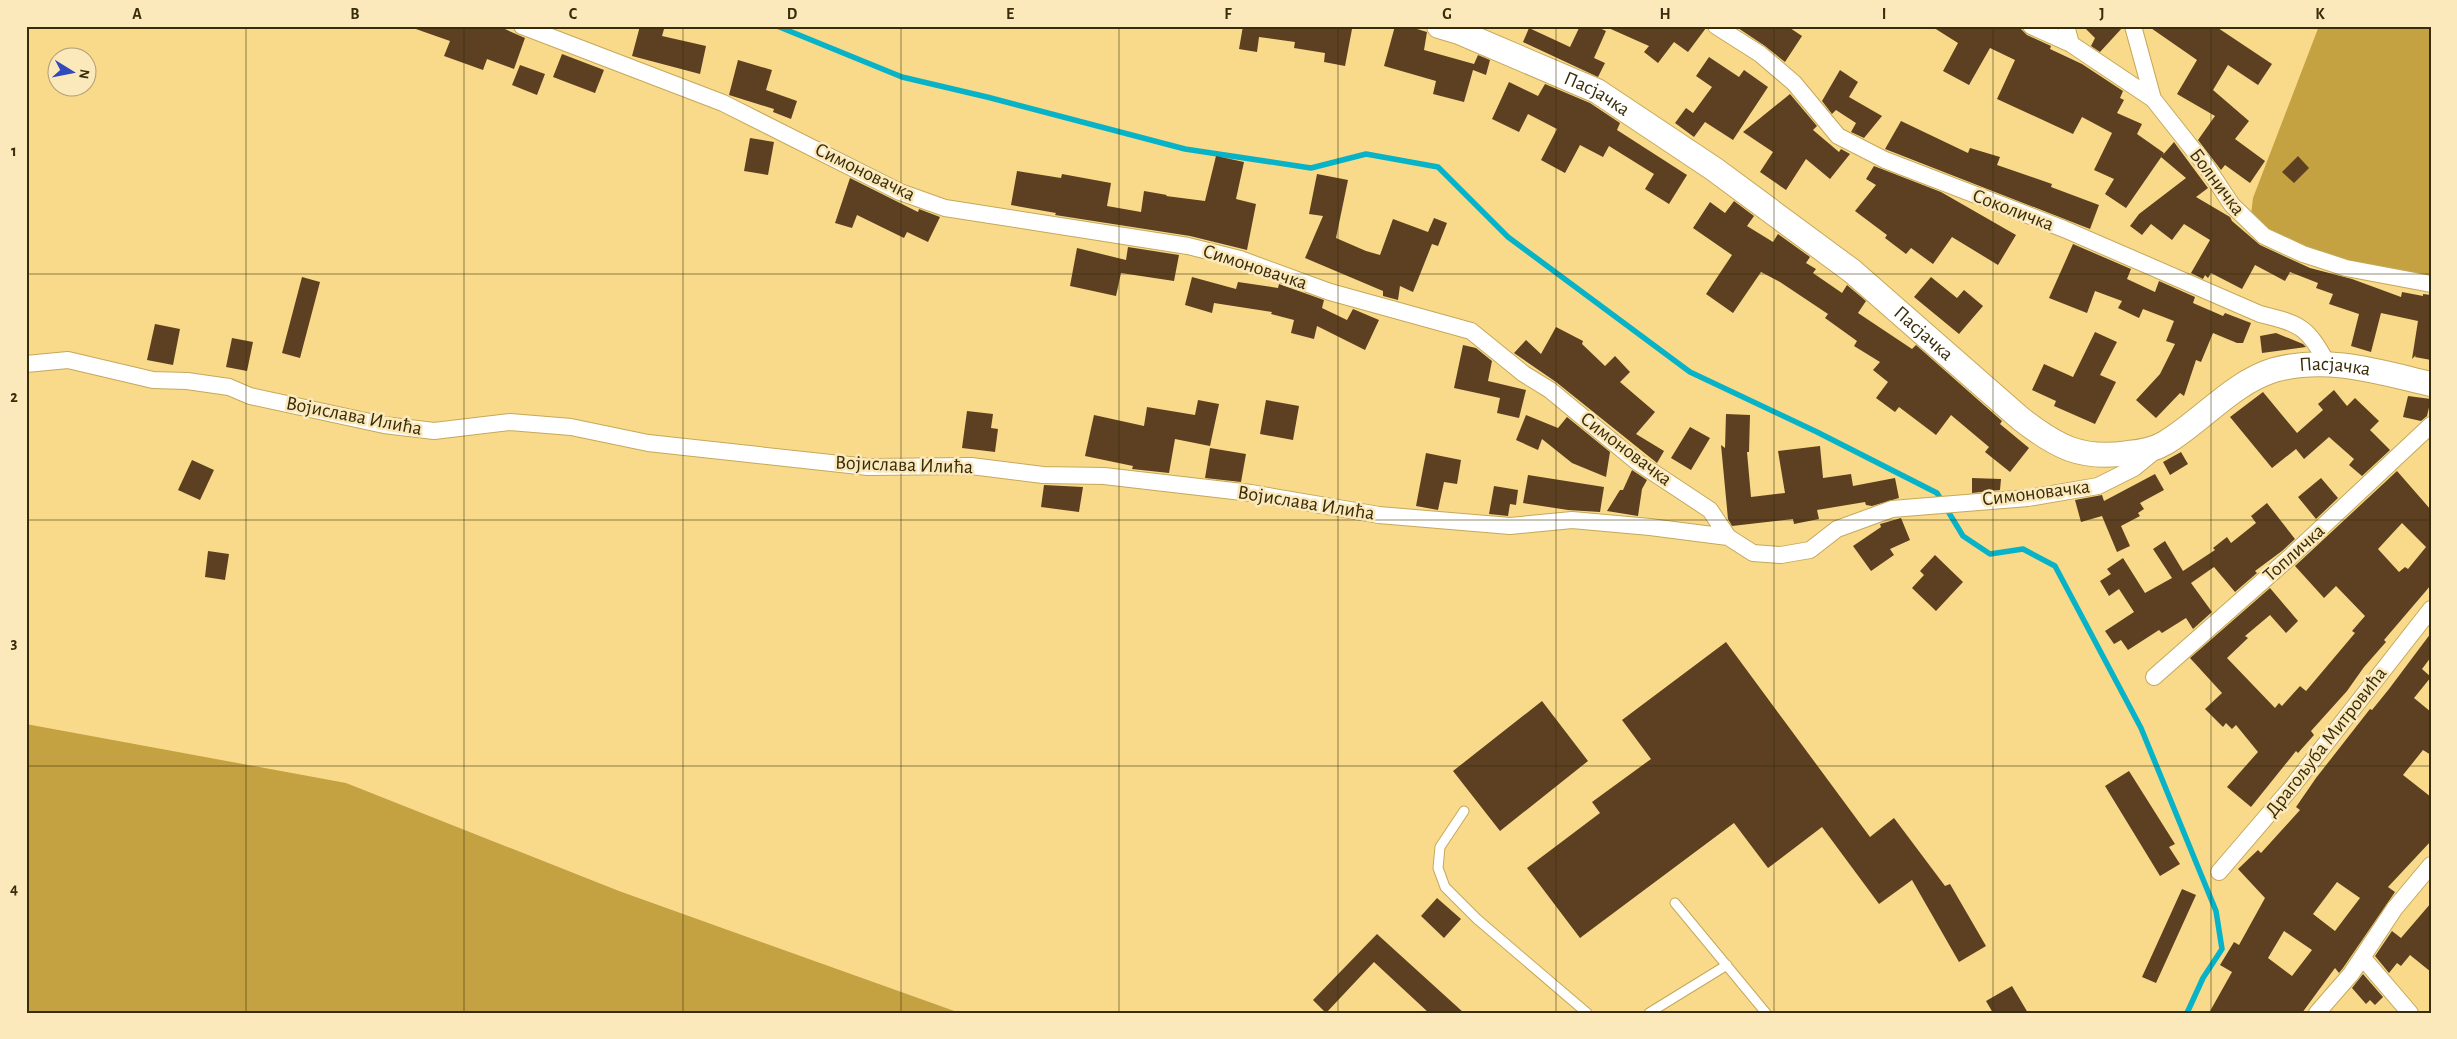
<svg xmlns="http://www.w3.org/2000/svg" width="2457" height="1039" viewBox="0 0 2457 1039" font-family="'Alegreya Sans',sans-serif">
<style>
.forest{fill:#c4a141}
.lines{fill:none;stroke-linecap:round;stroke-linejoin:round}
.stream{stroke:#08b3c7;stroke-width:5.5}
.building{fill:#5c4021;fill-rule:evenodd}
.service-casing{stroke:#c6a85a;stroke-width:11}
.minor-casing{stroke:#c6a85a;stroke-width:18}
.secondary-casing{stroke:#c6a85a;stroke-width:26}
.service{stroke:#fff;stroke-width:9}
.minor{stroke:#fff;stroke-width:16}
.secondary{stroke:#fff;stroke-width:24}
.grid{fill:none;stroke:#392c0a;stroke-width:1;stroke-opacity:0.55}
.labels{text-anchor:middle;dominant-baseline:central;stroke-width:5;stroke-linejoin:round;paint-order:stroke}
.street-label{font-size:20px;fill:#392c0a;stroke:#fbe9bb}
.neatline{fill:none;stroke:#392c0a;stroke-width:2}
.grid-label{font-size:16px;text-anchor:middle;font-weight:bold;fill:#392c0a}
</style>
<rect width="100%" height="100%" fill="#f9da8b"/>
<!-- forest -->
<path class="forest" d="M2319 26H2431V284L2346 268 2250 223 2253 198Z
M26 724 346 783 619 891 960 1013H26Z"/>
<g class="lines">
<!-- stream -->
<path class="stream" d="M777 26 902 77 987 97 1185 149 1311 168 1366 154 1438 167 1508 237 1690 372 1817 432 1937 493 1963 536 1990 554 2023 549 2055 566 2141 728 2216 911 2222 949 2203 978 2187 1013"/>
</g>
<!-- building -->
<path class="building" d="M413 26H498L525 38 514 69 487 59 483 70 444 56 450 41 413 28Z
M640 26 664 29 662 36 706 46 700 74 632 56Z
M1243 26H1338L1352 29 1345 66 1324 62 1325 53 1294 48 1295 42 1259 37 1257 52 1239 49Z
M1395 26H1407L1427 32 1424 50 1474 64 1478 55 1490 60 1486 75 1473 70 1464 102 1433 94 1436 81 1384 66Z
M1580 26H1595L1606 31 1594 58 1605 63 1598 77 1523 42 1529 28 1570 47Z
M1604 26H1706V28L1688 52 1674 42 1658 63 1644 52 1649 46Z
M1735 26H1787L1802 36 1785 62 1765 46Z
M1931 26H2018L2027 35 2051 46 2050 49 2082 64 2123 91 2120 98 2124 100 2117 113 2142 124 2137 134 2164 153 2126 208 2105 194 2114 179 2094 170 2112 133 2082 117 2073 134 1997 99 2015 60 1990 48 1969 85 1943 71 1958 43Z
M2083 26H2123V27L2100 52 2091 46 2095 38Z
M2148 26H2215L2272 64 2258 85 2228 65 2213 90 2249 121 2235 139 2265 161 2250 183 2225 165 2221 170 2198 140 2215 116 2177 94 2197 60Z
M562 54 604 70 595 93 553 77Z
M1709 57 1739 77 1744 70 1768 87 1733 140 1705 122 1694 137 1675 123 1686 108 1693 113 1712 87 1696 76Z
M738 60 772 70 766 90 797 101 791 119 773 112 774 109 729 95Z
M520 65 545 74 537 95 512 85Z
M1840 70 1858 82 1849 97 1882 116 1864 138 1851 132 1856 123 1836 110 1832 114 1822 101Z
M1509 82 1538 96 1545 84 1590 103 1620 123 1617 130 1687 175 1669 204 1645 189 1654 174 1609 146 1603 157 1580 145 1565 173 1541 160 1557 129 1528 114 1519 132 1492 119Z
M1790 94 1817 126 1813 130 1839 152 1841 149 1850 154 1830 179 1806 159 1786 190 1760 172 1773 152 1743 132Z
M1901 121 1968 153 1970 148 2000 157 1997 165 2052 184 2051 187 2099 205 2090 229 1885 149Z
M750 138 774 142 768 175 744 171Z
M2174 142 2208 188 2196 197 2230 217 2232 221 2260 245 2310 268 2352 279 2401 297 2402 292 2423 296V294L2431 295V360L2415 357 2416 355 2412 359 2418 321 2381 313 2371 352 2351 346 2359 314 2329 304 2333 294 2316 288 2318 283 2290 272 2285 281 2255 265 2242 289 2211 273 2208 278 2205 275 2203 279 2191 273 2210 240 2184 224 2172 240 2151 224 2142 235 2130 226 2139 214 2186 178 2161 157Z
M1216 156 1244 162 1236 199 1256 204 1247 250 1190 236 1055 215 1056 213 1011 205 1017 171 1061 178 1062 174 1111 183 1107 206 1141 212 1144 191 1167 195 1166 196 1205 201Z
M2298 156 2309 168 2294 183 2282 172Z
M1874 166 1941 192 2016 235 1998 265 1952 237 1933 264 1911 248 1906 254 1885 238 1887 235 1855 211 1876 185 1866 179Z
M1317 174 1348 180 1336 238 1366 251 1380 255 1393 219 1428 232 1434 218 1447 223 1438 246 1432 244 1413 292 1400 286 1398 300 1383 296V291L1305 258 1323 216 1309 214Z
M850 178 918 212 919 209 940 217 928 242 907 232 904 238 857 215 852 228 835 223Z
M1734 201 1754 216 1747 226 1773 242 1778 234 1810 257 1806 263 1816 269 1813 273 1842 293 1847 285 1866 301 1858 313 1912 349 1916 345 2002 421 2000 424 2029 448 2010 472 1985 452 1989 447 1951 415 1936 435 1899 407 1895 412 1876 398 1888 382 1873 370 1880 362 1854 346 1857 341 1825 318 1828 314 1780 282 1761 272 1733 313 1706 294 1732 255 1693 228 1710 202 1725 213Z
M2073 244 2131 269 2127 279 2155 292 2159 281 2195 297 2193 303 2223 316 2225 313 2251 323 2243 343H2237L2213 333 2201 362 2196 360 2184 396 2180 393 2156 418 2136 400 2160 374 2175 344 2166 341 2174 321 2143 309 2139 318 2118 308 2122 301 2095 291 2087 313 2049 298Z
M1128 247 1179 255 1174 281 1121 273 1116 296 1070 286 1077 248 1126 260Z
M302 277 320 282 300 358 282 353Z
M1192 277 1236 289 1238 282 1278 288 1279 284 1324 300 1322 308 1347 320 1353 309 1379 320 1365 350 1317 326 1314 339 1291 333 1294 320 1271 314 1272 312 1214 303 1212 313 1185 305Z
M1931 277 1957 298 1964 290 1983 306 1959 334 1914 297Z
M155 324 180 329 173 365 147 360Z
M1556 327 1583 341 1582 344 1605 366 1615 356 1630 372 1620 382 1655 412 1636 434 1664 451 1657 463 1556 382 1514 353 1526 340 1541 354Z
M2095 332 2117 342 2100 375 2116 382 2095 424 2054 406 2056 401 2032 390 2044 364 2073 377Z
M2276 333 2303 344 2306 347 2262 353 2260 336Z
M232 338 253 342 247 371 226 367Z
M1463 345 1476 348 1492 361 1488 381 1526 390 1519 418 1497 413 1500 398 1454 388Z
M2334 390 2347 406 2355 398 2379 421 2370 430 2390 450 2362 476 2349 465 2354 459 2329 437 2304 459 2296 449 2272 468 2230 417 2263 392 2297 433 2323 410 2318 404Z
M2408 396 2431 399 2427 416 2421 421 2403 417Z
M1198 400 1219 404 1210 446 1175 439 1169 473 1132 469 1133 466 1085 456 1094 415 1144 426 1147 407 1195 415Z
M1266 400 1299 406 1293 440 1260 434Z
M967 411 993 414 991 428 998 429 995 452 962 448Z
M1726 414 1750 415 1749 452H1747L1751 497 1785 493 1778 451 1820 446 1823 478 1851 474 1853 486 1895 478 1899 498 1872 506 1866 505 1865 502 1817 510 1819 519 1794 524 1793 519 1732 526 1728 519 1721 445 1725 448Z
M1526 415 1558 428 1567 417 1610 452 1606 477 1572 463 1542 439 1538 450 1516 440Z
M1690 427 1710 438 1691 470 1671 458Z
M1210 448 1246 454 1241 482 1205 478Z
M2181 452 2188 464 2170 475 2163 462Z
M1426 453 1461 460 1457 484 1444 482 1438 510 1416 506Z
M192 460 214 470 200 500 178 490Z
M1632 470 1647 480 1642 489 1638 516 1607 511 1620 490H1623Z
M2397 471 2431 510V585L2384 640 2386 642 2364 667 2347 691 2311 731 2314 735 2298 753 2296 751 2251 807 2227 787 2258 752 2236 725 2232 729 2226 723 2223 727 2205 709 2222 693 2190 658 2270 588 2298 621 2286 633 2270 615 2245 636 2248 638 2227 658 2275 708 2279 703 2282 706 2300 686 2306 691 2355 633 2352 631 2365 616 2336 586 2324 598 2295 566ZM2402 523 2426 547 2408 569 2405 567 2399 572 2378 549Z
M2155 474 2164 490 2140 503 2144 509 2138 513 2140 516 2121 526 2130 546 2117 552 2102 516 2081 522 2075 500 2102 495 2104 501Z
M1528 475 1604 487 1600 512 1568 510 1523 503Z
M1972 478 2001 479 2000 490 1972 493Z
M2321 478 2338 498 2316 519 2298 497Z
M1044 485 1083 487 1079 512 1041 507Z
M1494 486 1518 490 1516 505 1510 504 1508 516 1489 514Z
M2267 503 2295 539 2282 551 2255 571 2257 573 2235 592 2214 567 2191 583 2212 612 2193 629 2186 618 2162 633 2159 630 2128 650 2121 640 2114 644 2105 631 2134 612 2119 589 2109 596 2100 581 2111 574 2107 569 2123 558 2145 593 2172 578 2153 549 2165 541 2183 571 2215 550 2213 548 2227 537 2231 543 2256 523 2251 516Z
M1901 518 1910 540 1890 549 1894 555 1871 571 1853 546 1881 527 1880 524Z
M208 551 229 554 225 580 205 577Z
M1935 555 1963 582 1936 611 1912 588 1924 575 1920 571Z
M2431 633V657L2422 669 2431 677 2414 698 2431 712V755L2423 750 2403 775 2431 797V841L2388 887 2395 892 2343 968 2339 973 2335 968 2302 1013H2209L2232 972 2220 965 2234 942 2239 945 2265 898 2238 869 2258 850 2261 853 2300 810 2296 807 2316 778 2370 709 2372 710 2389 689ZM2337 882 2360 898 2335 931 2313 914ZM2284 931 2312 950 2292 976 2268 958Z
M1726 642 1870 837 1894 818 1945 886 1950 884 1986 946 1959 962 1912 880 1879 904 1822 827 1768 868 1734 823 1580 938 1527 868 1600 813 1592 802 1651 759 1622 720Z
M1542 701 1588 761 1500 831 1453 771Z
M2129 771 2175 844 2169 847 2180 864 2160 876 2105 786Z
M2182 889 2196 895 2156 983 2142 977Z
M1437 898 1461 919 1444 938 1421 916Z
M2431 903V972L2410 955 2401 966 2397 963 2389 973 2375 956 2392 931 2401 938Z
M1377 934 1464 1013H1429L1374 962 1326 1013 1313 1000Z
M2363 974 2383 997 2375 1005 2370 1000 2366 1004 2352 988Z
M2012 986 2028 1013H1993L1986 1001Z"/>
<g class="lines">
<defs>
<path id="service" d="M1464 811 1440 847 1438 868 1445 887 1477 919 1587 1013
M1675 903 1766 1013
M1649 1013 1727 965"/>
<path id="minor" d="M522 26 723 103 900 192 945 208 1188 246 1240 259 1330 292 1471 331 1524 374 1550 390 1636 461 1710 510 1728 537 1753 553 1781 555 1810 550 1837 529 1892 509 2028 498 2098 486 2134 468 2156 450
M1716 26 1760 54 1794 83 1838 136 1885 160 2064 229 2260 314C2300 324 2307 326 2327 363
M2031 26 2071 44 2153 99 2206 166 2232 205 2264 236 2303 254 2346 268 2431 284
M2066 26 2071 44
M2133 26 2153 99
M26 364 68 360 153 380 187 381 229 387 250 396 384 425 434 431 510 422 571 427 648 443 868 467 971 466 1043 475 1104 476 1251 493 1379 515 1510 526 1572 520 1650 527 1728 537
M2154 677 2289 558 2431 425
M2219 872 2291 788 2431 609
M2362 957 2410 1013
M2317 1013 2351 974 2395 908 2431 865"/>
<g id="secondary">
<path id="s1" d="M1439 26 1459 32 1597 91 1714 169 1852 271 2021 419C2057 447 2081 460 2128 453 2140 452 2155 449 2165 443 2202 421 2232 383 2274 370 2328 355 2379 372 2431 384"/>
</g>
</defs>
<!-- service casing -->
<use href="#service" class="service-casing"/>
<!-- minor casing -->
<use href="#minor" class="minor-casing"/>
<!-- secondary casing -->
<use href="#secondary" class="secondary-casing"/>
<!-- service -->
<use href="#service" class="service"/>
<!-- minor -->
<use href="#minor" class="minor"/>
<!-- secondary -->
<use href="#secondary" class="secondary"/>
</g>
<!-- grid -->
<path class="grid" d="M246 26V1013M464 26V1013M683 26V1013M901 26V1013M1119 26V1013M1338 26V1013M1556 26V1013M1774 26V1013M1993 26V1013M2211 26V1013M26 274H2431M26 520H2431M26 766H2431"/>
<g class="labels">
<!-- street labels -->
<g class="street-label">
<text stroke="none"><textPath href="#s1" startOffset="172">Пасјачка</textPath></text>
<text transform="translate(865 172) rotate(26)">Симоновачка</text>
<text transform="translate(2217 182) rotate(53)">Болничка</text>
<text transform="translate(2013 210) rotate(21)">Соколичка</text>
<text transform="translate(1255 267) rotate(18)">Симоновачка</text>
<text stroke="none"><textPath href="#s1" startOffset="578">Пасјачка</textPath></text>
<text stroke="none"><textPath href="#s1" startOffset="1056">Пасјачка</textPath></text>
<text transform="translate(354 416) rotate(11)">Војислава Илића</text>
<text transform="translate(1626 449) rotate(37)">Симоновачка</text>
<text transform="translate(904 465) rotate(2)">Војислава Илића</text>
<text transform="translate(2036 493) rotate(-7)">Симоновачка</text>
<text transform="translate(1306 503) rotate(9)">Војислава Илића</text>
<text transform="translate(2294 553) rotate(-42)">Топличка</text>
<text transform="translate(2326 742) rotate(-52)">Драгољуба Митровића</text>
</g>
</g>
<!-- border -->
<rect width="2457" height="1039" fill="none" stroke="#fbe9bb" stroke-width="55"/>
<!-- north arrow -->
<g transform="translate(72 72) rotate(100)"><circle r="24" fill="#fbe9bb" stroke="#ad9d74"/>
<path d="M0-4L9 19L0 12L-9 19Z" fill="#3149ba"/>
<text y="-8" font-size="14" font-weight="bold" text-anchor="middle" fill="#392c0a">N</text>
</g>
<rect x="28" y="28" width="2402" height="984" class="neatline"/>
<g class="grid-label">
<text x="137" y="19">A</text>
<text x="355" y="19">B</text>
<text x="573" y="19">C</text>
<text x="792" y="19">D</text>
<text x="1010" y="19">E</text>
<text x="1228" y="19">F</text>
<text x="1447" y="19">G</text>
<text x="1665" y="19">H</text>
<text x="1884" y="19">I</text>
<text x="2102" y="19">J</text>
<text x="2320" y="19">K</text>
<text x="14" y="156">1</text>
<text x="14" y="402">2</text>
<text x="14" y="648">3</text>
<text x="14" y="894">4</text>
</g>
</svg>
